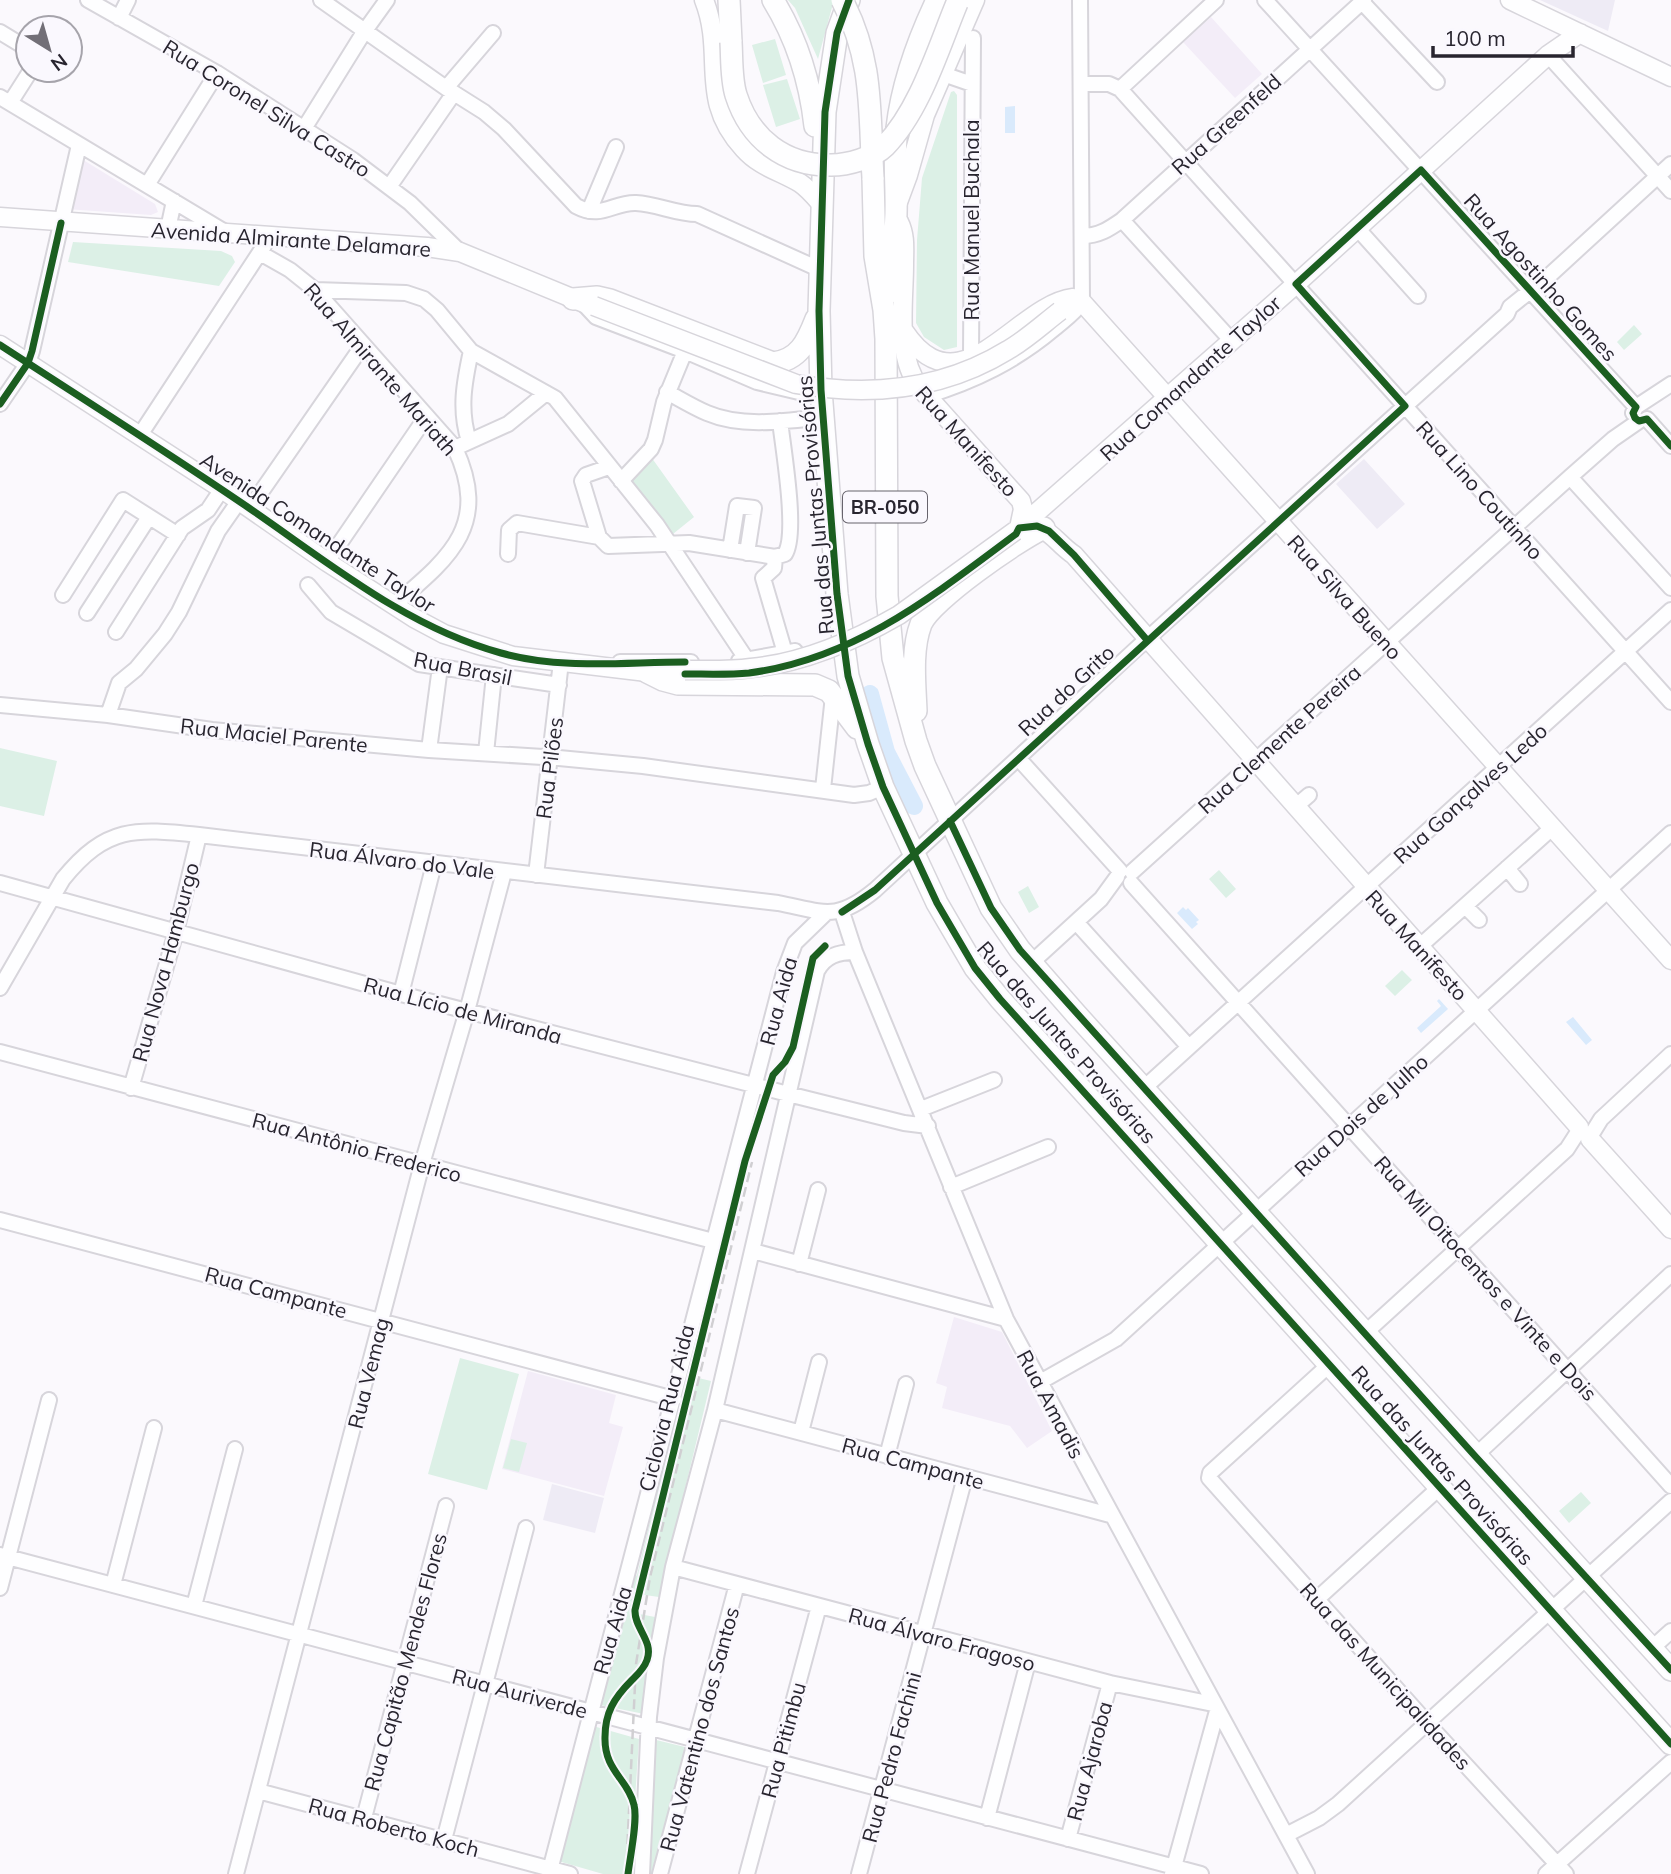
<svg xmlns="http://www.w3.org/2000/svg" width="1671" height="1874" viewBox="0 0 1671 1874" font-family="Mulish,sans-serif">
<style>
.built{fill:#eeebf5}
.education{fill:#f3edf8}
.green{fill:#dcf0e6}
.water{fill:#d9eafc}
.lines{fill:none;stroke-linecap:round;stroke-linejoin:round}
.river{stroke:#d9eafc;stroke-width:18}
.minor-casing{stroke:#d7d5db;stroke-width:18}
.major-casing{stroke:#d7d5db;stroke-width:21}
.highway-casing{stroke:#d7d5db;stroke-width:24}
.minor{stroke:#fefeff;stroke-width:14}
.major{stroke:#fefeff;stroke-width:18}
.highway{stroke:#fefeff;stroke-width:21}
.rail{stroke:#d0cfd2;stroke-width:2.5;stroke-dasharray:10 5;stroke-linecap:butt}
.major-bridge-casing{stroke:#d7d5db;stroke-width:21;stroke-linecap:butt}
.highway-bridge-casing{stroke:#d7d5db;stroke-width:24;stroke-linecap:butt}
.major-bridge{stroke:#fefeff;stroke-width:18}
.highway-bridge{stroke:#fefeff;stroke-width:21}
.cycleway-casing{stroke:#faf8fe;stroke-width:11}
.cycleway{stroke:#1b5e20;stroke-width:7}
.labels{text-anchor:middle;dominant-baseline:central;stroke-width:5;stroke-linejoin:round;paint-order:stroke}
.shield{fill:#faf8fe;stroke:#67646d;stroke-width:2}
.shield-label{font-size:19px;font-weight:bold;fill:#28252f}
.street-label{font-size:21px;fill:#28252f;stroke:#faf8fe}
</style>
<rect width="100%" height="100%" fill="#fbf9fd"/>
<!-- built -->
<path class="built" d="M1540 0H1615L1608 31Z
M1364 459 1405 504 1377 529 1336 484Z
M552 1484 604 1498 595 1533 543 1520Z"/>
<!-- education -->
<path class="education" d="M1211 17 1262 74 1235 98 1183 42Z
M80 158 155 204 158 212 151 215 66 209Z
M954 1317 1002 1332 1052 1431 1027 1448 1010 1426 942 1408 947 1387 936 1383Z
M528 1371 616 1395 609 1423 623 1427 604 1496 502 1469Z"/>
<!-- green -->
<path class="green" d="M788 0H834L818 59 795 8Z
M775 39 786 75 763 83 752 45Z
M787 79 800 119 776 127 763 85Z
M954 91 957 95V347L944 350 924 337 916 323 917 240 922 178 951 92Z
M73 242 221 251 232 256 235 262 219 286 68 262Z
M1634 325 1642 334 1624 350 1617 342Z
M649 454 694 517 668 538 621 481Z
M0 748 57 761 44 816 0 806Z
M1219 870 1236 889 1226 898 1209 879Z
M1028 886 1039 907 1029 913 1018 892Z
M1402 970 1412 980 1395 996 1385 986Z
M460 1358 519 1374 487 1490 428 1474Z
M686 1375 711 1381 659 1597 638 1594 634 1613 655 1617 649 1654 644 1714 600 1705 631 1581 637 1575Z
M511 1439 527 1443 519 1472 503 1468Z
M1581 1492 1591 1503 1569 1523 1559 1511Z
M593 1726 639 1739 630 1874H603L558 1861Z
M652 1739 689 1748 654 1874 646 1871Z"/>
<!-- water -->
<path class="water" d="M1015 106V133H1005V107Z
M1183 907 1186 910 1188 908 1199 920 1196 922 1198 924 1192 929 1177 913Z
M1439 999 1448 1009 1421 1033 1417 1028 1441 1006 1437 1001Z
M1573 1017 1592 1040 1586 1045 1566 1022Z"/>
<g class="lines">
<!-- river -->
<path class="river" d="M870 694 886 752 914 806"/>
<defs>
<path id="minor" d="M88 0 217 73 353 160 410 203 460 252
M321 0 446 88 484 112 504 129 576 206C602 220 613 202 636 203 657 204 676 214 697 214L821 270
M1265 0 1636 407
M1362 2 1437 82
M119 18 128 0
M0 32 28 49
M1548 55 1671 191
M943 74 972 84
M1081 84H1109L1120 89 1671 702
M446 88 493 33
M1120 89 1216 0
M0 97 225 232
M10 103 31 70
M305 127 364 32 387 0
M147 185 217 73
M389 187 454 93
M589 211 616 147
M1122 220 1231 340
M1357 228 1418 296
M168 229 174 201
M1082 236C1099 236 1109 229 1122 220L1364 0
M260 253 290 270 315 290 455 448C491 526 449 558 394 605
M315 290 406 293 424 299 437 310 471 351 555 398 657 525 747 660
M582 302 596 317 685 351 757 382 803 393
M971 357 973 38
M667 392C680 399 693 407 707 413 742 428 786 421 823 417
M926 396C975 381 1016 361 1055 328 1064 320 1075 313 1082 302L1080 0
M0 404 28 363 32 351 79 145
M1633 413 1636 407 1671 384
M1647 419 1671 446
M140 435 264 246
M469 441C459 410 464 383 471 351
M455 448 508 424 546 393
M609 467 586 475 582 481 599 537 608 546 689 543 775 557 774 568 763 578 785 653
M1570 477 1671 588
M621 481 651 449 655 440 664 402 685 351
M250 508 363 345
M730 550 737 506 754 508 747 553
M508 554 509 530 517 523 599 537
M775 557 785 554C798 534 783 448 780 421
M327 562 426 417
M308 585 331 612 419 664 559 685
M63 595 123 500 178 535
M87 613 149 517
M116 632 182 528 208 510 222 489
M739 661 795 651
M620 662H691
M0 705 108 715 212 730 429 750 559 758 643 766 854 795 869 793 883 787
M108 715 119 683 136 669 165 634 179 612 218 531 239 501
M429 750 440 667
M486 753 494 675
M1019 759 1120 871
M823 789 833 696
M1295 807 1309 795
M1507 868 1520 884
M1132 872 1570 477 1613 439 1639 421
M536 875 561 662
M0 883 401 994 788 1094 904 1123 928 1126
M1131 883 1671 1486
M1465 906 1479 920
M842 912 855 952 1006 1319 1307 1874
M1076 922 1189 1047
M1419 947 1552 828
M1031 963 1101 899 1117 877
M0 988 63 879C106 826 135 828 199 835L778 903C824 912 836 922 875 890L1135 650 1507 314 1510 307 1551 274 1671 164
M401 994 434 864
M0 1052 713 1241
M131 1088 176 932 199 835
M1144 1088 1671 610
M921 1109 994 1080
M1593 1132 1601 1119 1671 1054
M951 1187 1048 1147
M0 1220 674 1399
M753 1251 1006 1319
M799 1264 818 1190
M1365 1333 1567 1149 1576 1135
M1329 1365 1210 1473 1209 1478 1427 1723 1566 1874
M1040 1382 1116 1339 1671 833
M715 1410 1110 1515
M801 1432 819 1362
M887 1456 906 1384
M1475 1456 1671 1274
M0 1555 1201 1874
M673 1567 1110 1683 1213 1704
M113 1585 154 1428
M0 1588 49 1400
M1317 1599 1439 1488
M194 1606 235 1449
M1651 1649 1671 1631
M258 1791 570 1874
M364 1818 446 1506
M987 1818 1028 1662
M1286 1835 1319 1818 1338 1804 1671 1501
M1068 1839 1110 1683
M444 1840 526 1528
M236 1874 422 1164 467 1011 504 872
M549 1874 784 972 795 943 827 912
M642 1874 649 1717 656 1658 673 1567 715 1410 817 971C825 956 838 952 855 952
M660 1874 737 1584
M747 1874 819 1606
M859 1874 965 1477
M1172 1874 1217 1711
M1546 1874 1671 1762"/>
<path id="major" d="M704 0C726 56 697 99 744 149 760 167 780 171 800 183 809 189 816 198 823 206
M1510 0 1671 77
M898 202 908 175 925 115 975 0
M0 217 427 247 460 252 584 303
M899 222C906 236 904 250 904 265 904 304 895 356 920 388L1021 501 1023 509 1019 528
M904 331C960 415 1016 305 1073 298L1082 302 1671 960
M0 345 222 489 327 562 414 618 444 634 513 656 647 672 685 670
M1019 528C1050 523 1052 540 1074 555L1579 1127
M1019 528 1296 284 1548 55 1580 33
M1590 1139 1671 1229"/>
<path id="highway" d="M729 0 731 42
M773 0C797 39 810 81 815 126
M849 0 837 33 825 112 819 311 821 390 837 594 848 676 868 744 883 787 937 903 975 968 1000 999 1671 1744
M873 178 875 256 884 310 886 339 887 596 893 658 916 741 925 766 991 908 1020 950 1075 1013 1671 1670
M887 294C891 268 895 241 896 214 897 185 893 157 897 128 902 84 918 40 937 0
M573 299 597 297 610 300 773 363C799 360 807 342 816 319
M647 672 663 680 678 684 815 685 829 691 857 728
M916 711C915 684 911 650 921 624 931 600 1018 540 1044 528"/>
</defs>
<!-- minor casing -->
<use href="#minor" class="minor-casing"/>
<!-- major casing -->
<use href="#major" class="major-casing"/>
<!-- highway casing -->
<use href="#highway" class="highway-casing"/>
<!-- minor -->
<use href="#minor" class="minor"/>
<!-- major -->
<use href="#major" class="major"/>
<!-- highway -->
<use href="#highway" class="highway"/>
<!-- rail -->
<path class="rail" d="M626 1874 636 1664 650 1577 752 1162"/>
<defs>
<path id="major-bridge" d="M594 306 796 384C870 397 943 390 1008 350 1027 339 1043 324 1060 311
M685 670C707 670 729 671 751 668 803 663 854 641 899 615L1015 531"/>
<path id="highway-bridge" d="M842 0C874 61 869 112 873 178
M731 42C732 59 731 79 736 95 750 139 785 166 831 165 848 165 873 158 885 146 920 110 938 49 957 3"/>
</defs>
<!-- major-bridge casing -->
<use href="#major-bridge" class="major-bridge-casing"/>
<!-- highway-bridge casing -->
<use href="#highway-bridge" class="highway-bridge-casing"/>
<!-- major-bridge -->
<use href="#major-bridge" class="major-bridge"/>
<!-- highway-bridge -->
<use href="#highway-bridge" class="highway-bridge"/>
<defs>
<path id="cycleway" d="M849 0 837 33 825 112 819 311 821 390 837 594 848 676 868 744 883 787 937 903 975 968 1000 999 1671 1744
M0 345C83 399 167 452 249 508 328 562 406 627 501 653 561 670 624 662 685 662
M0 404 28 363 32 351 61 223
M685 674C706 674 728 675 749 673 855 659 933 596 1016 534L1019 528 1037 526 1049 531 1074 555 1147 640
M950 821 991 908 1020 950 1475 1456 1671 1670
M842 912 875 890 1405 406 1296 284 1421 170 1636 407 1633 413 1635 418 1639 421 1647 419 1671 446
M628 1874C630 1857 638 1820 634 1805 628 1779 604 1771 605 1737 605 1713 614 1698 631 1681 637 1675 644 1669 647 1660 654 1641 634 1628 635 1610L745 1161 773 1075 785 1062 793 1047 813 958 825 946"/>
</defs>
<!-- cycleway casing -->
<use href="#cycleway" class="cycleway-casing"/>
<!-- cycleway -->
<use href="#cycleway" class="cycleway"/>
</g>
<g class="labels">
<!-- shield labels -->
<rect class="shield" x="843" y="491.5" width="84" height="31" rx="5"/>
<g class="shield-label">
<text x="885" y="507">BR-050</text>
</g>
<!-- street labels -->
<g class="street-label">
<text transform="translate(267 108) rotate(32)">Rua Coronel Silva Castro</text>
<text transform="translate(1226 124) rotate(-42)">Rua Greenfeld</text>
<text transform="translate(971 220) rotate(-90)">Rua Manuel Buchala</text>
<text transform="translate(291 239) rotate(4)">Avenida Almirante Delamare</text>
<text transform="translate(1541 277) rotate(48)">Rua Agostinho Gomes</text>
<text transform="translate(381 369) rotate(49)">Rua Almirante Mariath</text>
<text transform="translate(1190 378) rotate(-42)">Rua Comandante Taylor</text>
<text transform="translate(967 441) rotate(48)">Rua Manifesto</text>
<text transform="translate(1480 490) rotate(48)">Rua Lino Coutinho</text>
<text transform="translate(815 505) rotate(-95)">Rua das Juntas Provisórias</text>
<text transform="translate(318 532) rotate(33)">Avenida Comandante Taylor</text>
<text transform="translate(1345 597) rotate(48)">Rua Silva Bueno</text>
<text transform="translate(463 668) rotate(11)">Rua Brasil</text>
<text transform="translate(1066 690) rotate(-43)">Rua do Grito</text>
<text transform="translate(274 735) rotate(6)">Rua Maciel Parente</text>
<text transform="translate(1279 739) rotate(-42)">Rua Clemente Pereira</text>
<text transform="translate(549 768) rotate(-83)">Rua Pilões</text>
<text transform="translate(1470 793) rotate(-42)">Rua Gonçalves Ledo</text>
<text transform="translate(402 860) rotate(7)">Rua Álvaro do Vale</text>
<text transform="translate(1417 945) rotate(48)">Rua Manifesto</text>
<text transform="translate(165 962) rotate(-75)">Rua Nova Hamburgo</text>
<text transform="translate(778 1001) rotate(-75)">Rua Aida</text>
<text transform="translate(463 1010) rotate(15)">Rua Lício de Miranda</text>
<text transform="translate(1067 1042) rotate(49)">Rua das Juntas Provisórias</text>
<text transform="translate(1361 1115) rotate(-42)">Rua Dois de Julho</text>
<text transform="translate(357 1147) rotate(15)">Rua Antônio Frederico</text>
<text transform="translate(1486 1278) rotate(48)">Rua Mil Oitocentos e Vinte e Dois</text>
<text transform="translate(276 1292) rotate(15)">Rua Campante</text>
<text transform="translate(368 1373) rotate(-76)">Rua Vemag</text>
<text transform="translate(1051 1404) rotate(62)">Rua Amadis</text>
<text transform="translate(666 1408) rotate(-76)">Ciclovia Rua Aida</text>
<text transform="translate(913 1463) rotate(15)">Rua Campante</text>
<text transform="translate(1443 1465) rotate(48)">Rua das Juntas Provisórias</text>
<text transform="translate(612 1630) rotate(-74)">Rua Aida</text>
<text transform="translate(942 1639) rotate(15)">Rua Álvaro Fragoso</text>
<text transform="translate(405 1662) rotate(-75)">Rua Capitão Mendes Flores</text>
<text transform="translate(1386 1676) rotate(48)">Rua das Municipalidades</text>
<text transform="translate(520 1693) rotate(15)">Rua Auriverde</text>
<text transform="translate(699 1729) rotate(-75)">Rua Vatentino dos Santos</text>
<text transform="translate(783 1740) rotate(-75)">Rua Pitimbu</text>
<text transform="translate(891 1757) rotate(-75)">Rua Pedro Fachini</text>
<text transform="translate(1089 1761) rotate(-75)">Rua Ajaroba</text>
<text transform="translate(394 1827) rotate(15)">Rua Roberto Koch</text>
</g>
</g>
<!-- north arrow -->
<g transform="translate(49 49) rotate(143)"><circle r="33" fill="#faf8fe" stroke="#a6a4ab" stroke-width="2"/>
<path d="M0-5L12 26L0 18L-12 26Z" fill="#726f77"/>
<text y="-10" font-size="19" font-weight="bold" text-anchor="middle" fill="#28252f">N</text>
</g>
<!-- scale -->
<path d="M1433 46v10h140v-10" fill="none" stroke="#28252f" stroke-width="3.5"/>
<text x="1444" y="46" font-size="21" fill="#28252f" stroke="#faf8fe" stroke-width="5" paint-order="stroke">100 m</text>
</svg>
